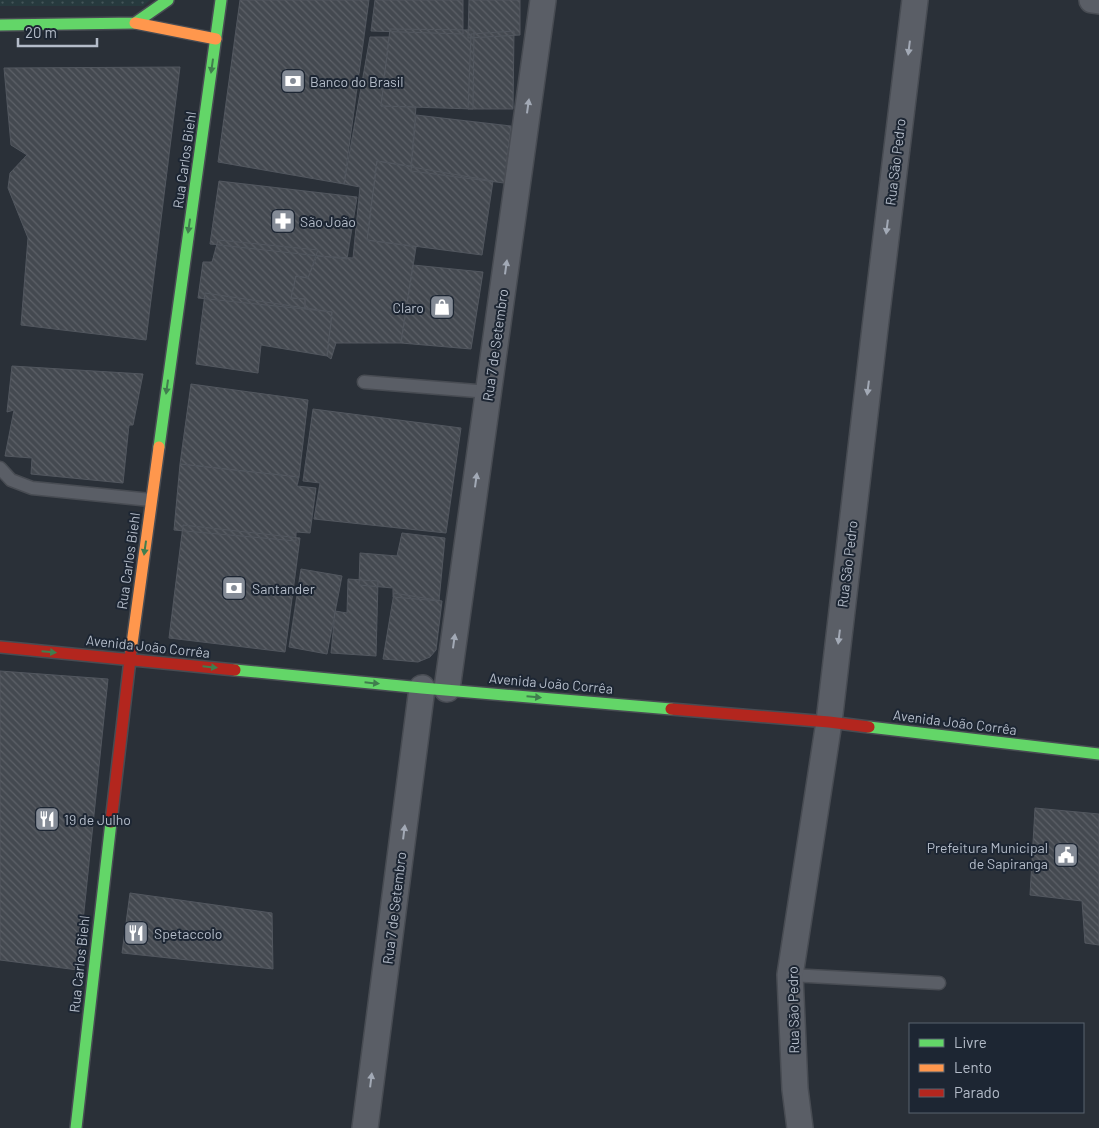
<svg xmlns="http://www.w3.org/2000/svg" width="1099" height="1128" viewBox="0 0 1099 1128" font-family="Barlow,sans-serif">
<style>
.park{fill:url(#park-dots)}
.building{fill:url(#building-back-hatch);stroke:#52575f}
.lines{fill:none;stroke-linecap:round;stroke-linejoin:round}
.lane-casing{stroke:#484c53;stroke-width:15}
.street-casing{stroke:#484c53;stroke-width:28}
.fast-casing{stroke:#484c53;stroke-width:14}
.slow-casing{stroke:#484c53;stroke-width:14}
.jam-casing{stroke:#484c53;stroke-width:14}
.lane{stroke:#5a5e66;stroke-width:12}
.street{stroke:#5a5e66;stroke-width:25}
.fast{stroke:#63d668;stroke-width:11}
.slow{stroke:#ff974d;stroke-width:11}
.jam{stroke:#b3261e;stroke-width:11}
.oneway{fill:#a2a9b5}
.oneway2{fill:#407e4e}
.labels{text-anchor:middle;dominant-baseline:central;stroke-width:4;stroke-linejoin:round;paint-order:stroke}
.poi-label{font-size:14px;fill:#b4bcc9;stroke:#1d2633;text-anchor:start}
.street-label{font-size:14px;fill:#b4bcc9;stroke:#1d2633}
</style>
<defs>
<pattern id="park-dots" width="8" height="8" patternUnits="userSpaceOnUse" patternTransform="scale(1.25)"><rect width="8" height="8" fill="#273a3e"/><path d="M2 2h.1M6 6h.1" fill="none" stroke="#445559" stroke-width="1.8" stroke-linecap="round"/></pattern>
<pattern id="building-back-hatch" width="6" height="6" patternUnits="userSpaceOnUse" patternTransform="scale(1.25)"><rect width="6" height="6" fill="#444950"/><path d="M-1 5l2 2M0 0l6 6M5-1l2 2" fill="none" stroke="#5d6168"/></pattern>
</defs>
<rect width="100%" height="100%" fill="#2a3038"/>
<!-- park -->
<path class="park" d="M0 0H150L143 6H0Z"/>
<!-- building -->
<path class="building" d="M240 0H369L344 184 218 162Z
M375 0H463V34L371 31Z
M469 0H520V35L468 38Z
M390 29 474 30 473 109 381 106Z
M514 31 513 109H468L471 34Z
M370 37H389L381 106 416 107 411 166 377 161 367 240 416 247 401 343H336L331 359 327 356 332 312 305 309V299L291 298 296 276 308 278 317 256 353 258 360 187 344 184Z
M180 67 146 340 21 325 28 238 8 188 10 173 27 155 11 145 4 68Z
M416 115 511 126 504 183 411 171Z
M377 161 493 181 482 255 367 240Z
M219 181 357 197 347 259 210 244Z
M218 240 318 250 308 278 296 276 291 298 305 299V309L198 298 203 262H212Z
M413 265 483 272 471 349 401 343Z
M205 293 332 312 327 356 261 345 258 373 196 364Z
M12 366 143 374 133 425H129L123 483 31 474 32 458 5 456 14 410 7 412Z
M191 384 308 400 299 477 180 464Z
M313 409 461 428 446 533 314 519 320 483 303 481Z
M180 464 299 477 297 486 316 488 310 533 296 532V541L174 530Z
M183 525 300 538 285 652 169 638Z
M402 533 445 538 439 601 393 597V588L359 585 360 553 397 556Z
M301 569 342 576 327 654 289 647Z
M348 579 378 581 376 656 331 653 335 611 347 613Z
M394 593 442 601 436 650 430 657 418 662 383 659Z
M0 671 108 679 78 970 0 960Z
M1035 808 1099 814V945L1085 943 1082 901 1030 895Z
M130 893 272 913 273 969 122 953Z"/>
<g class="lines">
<defs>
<path id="lane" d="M364 382 489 392
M0 468 11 480 32 488 151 500
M790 975 939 983"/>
<path id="street" d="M1092 0 1099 1
M447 689 543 0
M365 1128 422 688
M800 1128 795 1089 790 975 829 722 875 328 915 0"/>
<path id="fast" d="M0 25 135 23 168 0
M159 447 221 0
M235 670 422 688 671 709
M869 727 1099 754
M76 1128 111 822"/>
<path id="slow" d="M135 23 216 39
M131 651 159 447"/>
<path id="jam" d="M0 647 235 670
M671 709 829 722 869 727
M111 822 131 651"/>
</defs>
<!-- lane casing -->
<use href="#lane" class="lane-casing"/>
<!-- street casing -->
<use href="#street" class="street-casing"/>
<!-- fast casing -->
<use href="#fast" class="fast-casing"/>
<!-- slow casing -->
<use href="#slow" class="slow-casing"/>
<!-- jam casing -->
<use href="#jam" class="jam-casing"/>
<!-- lane -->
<use href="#lane" class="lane"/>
<!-- street -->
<use href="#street" class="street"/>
<!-- fast -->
<use href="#fast" class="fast"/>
<!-- slow -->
<use href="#slow" class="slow"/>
<!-- jam -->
<use href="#jam" class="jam"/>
</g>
<!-- one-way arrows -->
<defs><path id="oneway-solid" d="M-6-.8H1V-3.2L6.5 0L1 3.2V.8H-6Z" transform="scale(1.25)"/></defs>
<g class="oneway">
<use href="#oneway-solid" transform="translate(909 48) rotate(97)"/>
<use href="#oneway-solid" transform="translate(528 106) rotate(-82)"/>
<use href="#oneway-solid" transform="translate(887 227) rotate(97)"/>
<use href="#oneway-solid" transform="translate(506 267) rotate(-82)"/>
<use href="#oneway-solid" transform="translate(868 388) rotate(97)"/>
<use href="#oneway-solid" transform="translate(476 480) rotate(-82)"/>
<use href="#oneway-solid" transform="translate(839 637) rotate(97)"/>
<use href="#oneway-solid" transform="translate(454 641) rotate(-82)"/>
<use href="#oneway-solid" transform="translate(404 832) rotate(-83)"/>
<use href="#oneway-solid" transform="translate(371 1080) rotate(-83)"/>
</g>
<g class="oneway2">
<use href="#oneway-solid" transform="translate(212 66) rotate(98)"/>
<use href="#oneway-solid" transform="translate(189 226) rotate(98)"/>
<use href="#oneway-solid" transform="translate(167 387) rotate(98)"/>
<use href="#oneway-solid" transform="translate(145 548) rotate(98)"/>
<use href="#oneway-solid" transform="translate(49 652) rotate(5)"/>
<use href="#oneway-solid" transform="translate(210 667) rotate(6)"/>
<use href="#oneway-solid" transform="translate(372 683) rotate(6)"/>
<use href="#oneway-solid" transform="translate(534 697) rotate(5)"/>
</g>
<!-- icons -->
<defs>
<symbol id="bank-square" viewBox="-11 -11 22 22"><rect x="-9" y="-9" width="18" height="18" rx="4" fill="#848b96" stroke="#1d2633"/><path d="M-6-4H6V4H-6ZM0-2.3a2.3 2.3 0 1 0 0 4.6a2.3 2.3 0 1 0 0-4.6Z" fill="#fff"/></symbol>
<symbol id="pharmacy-square" viewBox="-11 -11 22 22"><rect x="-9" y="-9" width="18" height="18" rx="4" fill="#848b96" stroke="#1d2633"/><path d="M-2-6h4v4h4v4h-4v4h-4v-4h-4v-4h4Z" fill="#fff"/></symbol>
<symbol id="shop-square" viewBox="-11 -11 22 22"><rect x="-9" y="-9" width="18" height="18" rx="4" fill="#848b96" stroke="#1d2633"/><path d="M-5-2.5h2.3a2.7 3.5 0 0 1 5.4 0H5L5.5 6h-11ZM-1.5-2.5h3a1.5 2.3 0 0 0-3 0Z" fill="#fff"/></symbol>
<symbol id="restaurant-square" viewBox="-11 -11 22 22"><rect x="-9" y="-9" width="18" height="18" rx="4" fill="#848b96" stroke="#1d2633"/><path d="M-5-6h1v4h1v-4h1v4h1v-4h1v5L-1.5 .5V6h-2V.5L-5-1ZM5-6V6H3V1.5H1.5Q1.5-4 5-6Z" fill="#fff"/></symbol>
<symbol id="civic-square" viewBox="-11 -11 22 22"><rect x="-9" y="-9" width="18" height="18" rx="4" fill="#848b96" stroke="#1d2633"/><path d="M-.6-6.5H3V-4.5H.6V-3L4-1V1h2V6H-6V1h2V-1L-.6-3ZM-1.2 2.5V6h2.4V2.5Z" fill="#fff"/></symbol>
</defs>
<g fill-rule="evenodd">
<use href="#bank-square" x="279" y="67" width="28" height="28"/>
<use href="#pharmacy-square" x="269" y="207" width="28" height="28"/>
<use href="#shop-square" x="428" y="293" width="28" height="28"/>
<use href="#bank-square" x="220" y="574" width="28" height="28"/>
<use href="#restaurant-square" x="33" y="805" width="28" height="28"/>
<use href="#civic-square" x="1052" y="841" width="28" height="28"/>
<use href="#restaurant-square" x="122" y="919" width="28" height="28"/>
</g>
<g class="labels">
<!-- poi labels -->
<g class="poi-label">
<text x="310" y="81">Banco do Brasil</text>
<text x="300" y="221">São João</text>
<text x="424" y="307" text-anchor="end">Claro</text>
<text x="252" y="588">Santander</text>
<text x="64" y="819">19 de Julho</text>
<text x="1048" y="847" text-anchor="end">Prefeitura Municipal<tspan x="1048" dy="16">de Sapiranga</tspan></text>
<text x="154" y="933">Spetaccolo</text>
</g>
<!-- street labels -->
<g class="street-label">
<text transform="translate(184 160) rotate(-82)">Rua Carlos Biehl</text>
<text transform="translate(895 162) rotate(-83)">Rua São Pedro</text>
<text transform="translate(495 345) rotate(-82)">Rua 7 de Setembro</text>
<text transform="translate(128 561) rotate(-82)">Rua Carlos Biehl</text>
<text transform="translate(847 564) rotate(-83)">Rua São Pedro</text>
<text transform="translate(148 646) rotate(6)">Avenida João Corrêa</text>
<text transform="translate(551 683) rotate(5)">Avenida João Corrêa</text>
<text transform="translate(955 722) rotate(7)">Avenida João Corrêa</text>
<text transform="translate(394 908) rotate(-83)">Rua 7 de Setembro</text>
<text transform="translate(79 964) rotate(-84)">Rua Carlos Biehl</text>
<text transform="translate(793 1010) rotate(-91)">Rua São Pedro</text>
</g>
</g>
<!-- legend -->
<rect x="909" y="1023" width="175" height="90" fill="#1d2633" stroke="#59626f"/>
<rect x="919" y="1039" width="25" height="8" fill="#63d668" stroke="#59626f"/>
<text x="954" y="1048" font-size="15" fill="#b4bcc9">Livre</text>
<rect x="919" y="1064" width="25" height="8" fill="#ff974d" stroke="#59626f"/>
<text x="954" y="1073" font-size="15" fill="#b4bcc9">Lento</text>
<rect x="919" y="1089" width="25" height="8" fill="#b3261e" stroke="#59626f"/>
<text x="954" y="1098" font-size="15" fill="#b4bcc9">Parado</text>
<!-- scale -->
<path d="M18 38v8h79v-8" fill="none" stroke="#b4bcc9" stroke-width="2.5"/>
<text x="25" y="38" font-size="15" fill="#b4bcc9" stroke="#1d2633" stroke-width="4" paint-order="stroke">20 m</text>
</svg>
